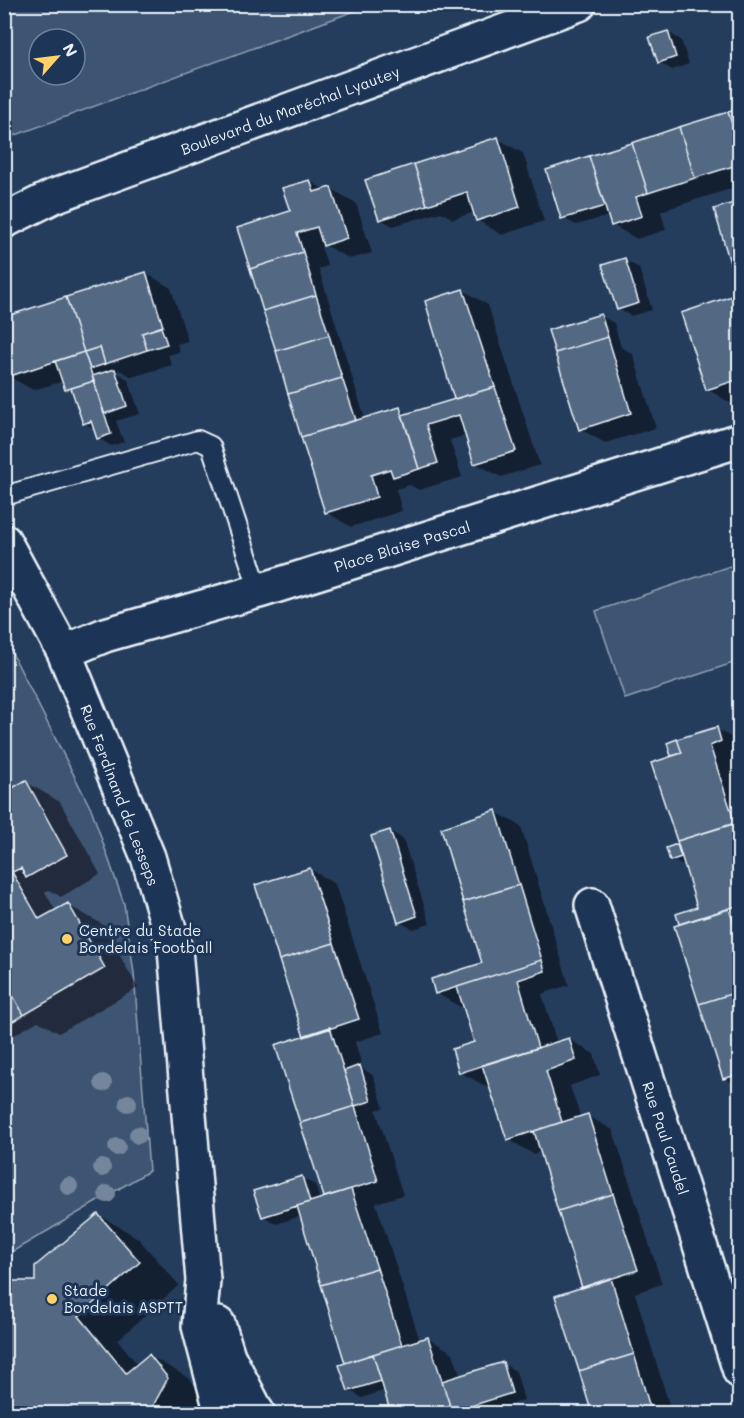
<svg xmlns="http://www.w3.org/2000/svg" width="744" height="1418" viewBox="0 0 744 1418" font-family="Mali,sans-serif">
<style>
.green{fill:#3e5472;stroke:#93a2b5;stroke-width:1.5;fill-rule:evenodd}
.shadow{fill:#0007;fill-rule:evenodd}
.building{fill:#536782;stroke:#e8f1f8;stroke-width:1.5}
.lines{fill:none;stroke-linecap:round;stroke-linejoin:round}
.service-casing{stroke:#e8f1f8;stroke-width:22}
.minor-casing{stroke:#e8f1f8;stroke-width:38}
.tertiary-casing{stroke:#e8f1f8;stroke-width:38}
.service{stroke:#1d3557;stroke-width:18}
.minor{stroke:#1d3557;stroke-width:33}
.tertiary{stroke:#1d3557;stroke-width:33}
.tree{fill:#74869c}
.poi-dot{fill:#ffd166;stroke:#1d3557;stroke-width:2}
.labels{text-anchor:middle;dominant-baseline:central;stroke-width:6;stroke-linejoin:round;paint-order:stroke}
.street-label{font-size:15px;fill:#e8f1f8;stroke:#1d3557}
.poi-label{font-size:15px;fill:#e8f1f8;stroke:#1d3557;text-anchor:start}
</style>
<rect width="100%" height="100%" fill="#253d5d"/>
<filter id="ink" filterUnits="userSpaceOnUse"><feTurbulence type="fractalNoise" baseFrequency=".0167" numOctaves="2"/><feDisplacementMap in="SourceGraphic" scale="12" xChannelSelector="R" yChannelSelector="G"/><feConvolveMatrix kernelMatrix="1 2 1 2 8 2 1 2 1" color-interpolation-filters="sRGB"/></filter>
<g filter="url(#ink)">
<!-- green -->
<path class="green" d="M5 4H371V5L5 139ZM39 39H75V75H39Z
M739 563V661L625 699 596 611Z
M5 639 92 811 124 904 134 973 149 1171 5 1256Z"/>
<!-- shadow -->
<path class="shadow" d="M668 32 681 40 689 64 672 70 659 62Z
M740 110V186L661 211 666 230 637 239 612 225 609 216 576 225 562 218Z
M498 139 523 153 544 221 502 235 477 220 475 212 453 219 441 212 393 226 380 219Z
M310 181 325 190 330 188 356 203 372 253 350 259 326 246 321 247 328 266 319 269 365 419 400 409 410 415 456 400 426 302 463 290 488 305 540 465 501 477 475 463 467 435 450 440 462 477 419 490 410 485 396 489 402 511 351 527 326 512 239 229 292 212Z
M740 202V270L732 265Z
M625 260 639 268 652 310 631 316 618 309Z
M146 273 171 288 188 341 177 344 180 352 168 355 172 365 132 377 120 370 116 372 128 379 140 414 116 421 124 442 111 446 98 438 95 429 84 423 75 394 67 389 64 381 33 390 8 376Z
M732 297 740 302V401L732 404 707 389Z
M601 316 614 323 621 347 633 354 656 428 605 443 580 429Z
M717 729 740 742V758L734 760 740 776V1087L724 1078 678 915 699 908 686 867 671 860 668 849 679 845 653 764 673 757 669 744Z
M26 782 60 802 100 874 61 897 49 890 45 892 56 911 68 905 102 924 138 988 59 1033 38 1021 9 1038 4 1036V794Z
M496 812 521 826 569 985 542 994 557 1043 569 1039 594 1054 600 1075 570 1086 581 1118 588 1116 613 1130 662 1284 635 1293 672 1414H594L584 1289 542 1151 533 1154 508 1139 490 1085 485 1086 460 1072 476 1043 465 1007 462 1008 436 993 484 964Z
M390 831 403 839 430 924 413 929 399 922Z
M310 869 335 884 383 1033 355 1042 363 1069 373 1075 384 1108 376 1110 403 1195 376 1203 420 1341 428 1338 453 1353 461 1377 503 1364 516 1371 524 1400 482 1414H393L386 1390 362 1398 349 1390V1363L347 1362 301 1216 276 1224 263 1216 302 1178 315 1185 320 1200 326 1198 277 1046 305 1038ZM375 1376 383 1380V1384L374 1378Z
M99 1215 138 1238 179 1285 118 1340 138 1365 150 1356 189 1378 207 1401 201 1414H9L4 1411V1282L37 1283Z"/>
<!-- building -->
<path class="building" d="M668 31 676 57 658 63 649 37Z
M740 108V148L728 112Z
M728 112 740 148V164L695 178 679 127Z
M679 127 695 178 648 193 632 143Z
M498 137 520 207 476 221 467 192 427 205 414 164Z
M632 143 648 193 636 197 642 216 611 226 589 156Z
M589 156 605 206 561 219 546 170Z
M414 164 427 205 379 220 365 180Z
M310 180 314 192 331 187 347 238 323 246 317 227 297 233 303 252 250 269 237 228 290 211 282 188Z
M740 201V264L731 266 714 209Z
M303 252 316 295 263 311 250 269Z
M625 258 639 303 617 310 602 265Z
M146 272 163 326 142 333 147 350 105 364 100 347 84 352 66 297Z
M463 289 495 387 454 399 425 301Z
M316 295 329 335 276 351 263 311Z
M732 296 740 321V379L706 390 681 313Z
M66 297 84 352 7 377 4 370V317Z
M601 314 608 337 555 353 548 330Z
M161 327 167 344 147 350 142 333Z
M329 335 342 378 288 394 276 351Z
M608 337 631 413 579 430 555 353Z
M100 347 105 364 90 369 84 352Z
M84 352 94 381 65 390 55 361Z
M115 369 127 406 104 414 92 376Z
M342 378 356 420 301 437 288 394Z
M94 381 111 434 97 439 91 421 83 424 71 388Z
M495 387 516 451 474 464 459 415 426 425 438 463 419 469 402 415Z
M400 407 419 469 393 477 390 469 371 475 377 497 325 513 301 437Z
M717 727 721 741 710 746 735 823 677 841 651 763 682 753 677 739Z
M677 739 682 753 671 756 667 743Z
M26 780 67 855 26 878 21 868 12 872 39 919 68 903 105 968 24 1015 4 980V793Z
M496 810 519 885 463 902 441 828Z
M740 822V905L679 924 676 914 697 907 677 841Z
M390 830 417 916 398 923 371 836Z
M677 844 681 857 670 861 666 848Z
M310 868 334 943 279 960 255 885Z
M519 885 542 960 435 994 431 979 482 963 463 902Z
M729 909 740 942V991L699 1004 674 926Z
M334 943 359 1019 304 1037 279 960Z
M542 960 545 971 518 980 538 1048 459 1073 452 1049 474 1042 457 987Z
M4 980 24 1015 4 1026Z
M740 991V1074L723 1079 699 1004Z
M330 1027 355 1106 300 1123 275 1045Z
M569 1038 576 1060 546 1071 562 1122 507 1140 482 1065Z
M360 1065 371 1101 355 1106 344 1071Z
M355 1106 378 1181 324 1197 300 1123Z
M588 1114 613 1194 558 1211 534 1131Z
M302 1176 310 1202 262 1217 253 1191Z
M351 1189 377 1268 321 1285 297 1206Z
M613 1194 638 1270 582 1288 558 1211Z
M98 1214 140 1262 79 1316 126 1373 149 1354 168 1378 153 1406 145 1414H11L4 1410V1281H35V1266Z
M377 1268 402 1345 345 1363 321 1285Z
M611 1278 634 1354 579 1371 555 1296Z
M428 1337 452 1412 446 1414H391L373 1354Z
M373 1354 381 1381 348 1391 339 1365Z
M634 1354 652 1414H592L579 1371Z
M503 1362 512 1393 452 1412 442 1381Z"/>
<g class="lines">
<defs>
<path id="service" d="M4 496 198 440 211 446 259 591"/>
<path id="minor" d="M4 541 64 652 148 857 175 949 203 1280 199 1326 222 1414
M64 652 105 635 259 591 740 440
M592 905 740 1371
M218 1324 228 1356 258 1414"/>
<path id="tertiary" d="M4 221 54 196 579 4"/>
</defs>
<!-- service casing -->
<use href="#service" class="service-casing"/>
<!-- minor casing -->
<use href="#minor" class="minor-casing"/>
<!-- tertiary casing -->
<use href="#tertiary" class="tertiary-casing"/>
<!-- service -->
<use href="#service" class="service"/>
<!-- minor -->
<use href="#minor" class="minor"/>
<!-- tertiary -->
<use href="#tertiary" class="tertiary"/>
</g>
<!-- trees -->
<g class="tree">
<circle cx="103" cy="1083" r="9"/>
<circle cx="128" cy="1103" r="9"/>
<circle cx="138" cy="1135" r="9"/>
<circle cx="117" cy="1147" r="9"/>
<circle cx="102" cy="1168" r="9"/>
<circle cx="69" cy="1186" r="9"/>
<circle cx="107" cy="1194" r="9"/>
</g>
</g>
<!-- markers -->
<g class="poi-dot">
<circle cx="67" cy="939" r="6"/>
<circle cx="52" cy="1299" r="6"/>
</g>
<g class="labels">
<!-- street labels -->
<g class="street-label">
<text transform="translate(290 110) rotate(-20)">Boulevard du Maréchal Lyautey</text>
<text transform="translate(402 546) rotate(-17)">Place Blaise Pascal</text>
<text transform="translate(120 795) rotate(69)">Rue Ferdinand de Lesseps</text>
<text transform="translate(666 1138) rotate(72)">Rue Paul Caudel</text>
</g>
<!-- poi labels -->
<g class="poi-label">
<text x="79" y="930">Centre du Stade<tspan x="79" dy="17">Bordelais Football</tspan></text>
<text x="64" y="1290">Stade<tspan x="64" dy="17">Bordelais ASPTT</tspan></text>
</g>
</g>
<!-- margin -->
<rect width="744" height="1418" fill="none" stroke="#1d3557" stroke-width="24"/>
<rect x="12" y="12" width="720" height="1394" fill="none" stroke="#e8f1f8" stroke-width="2" filter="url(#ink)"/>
<!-- north arrow -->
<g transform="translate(57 57) rotate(62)"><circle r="28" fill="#1d3557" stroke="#6e8097" stroke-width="1.5"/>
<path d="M0-4.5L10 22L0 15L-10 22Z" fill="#ffd166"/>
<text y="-9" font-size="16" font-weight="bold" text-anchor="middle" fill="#e8f1f8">N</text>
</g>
</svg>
